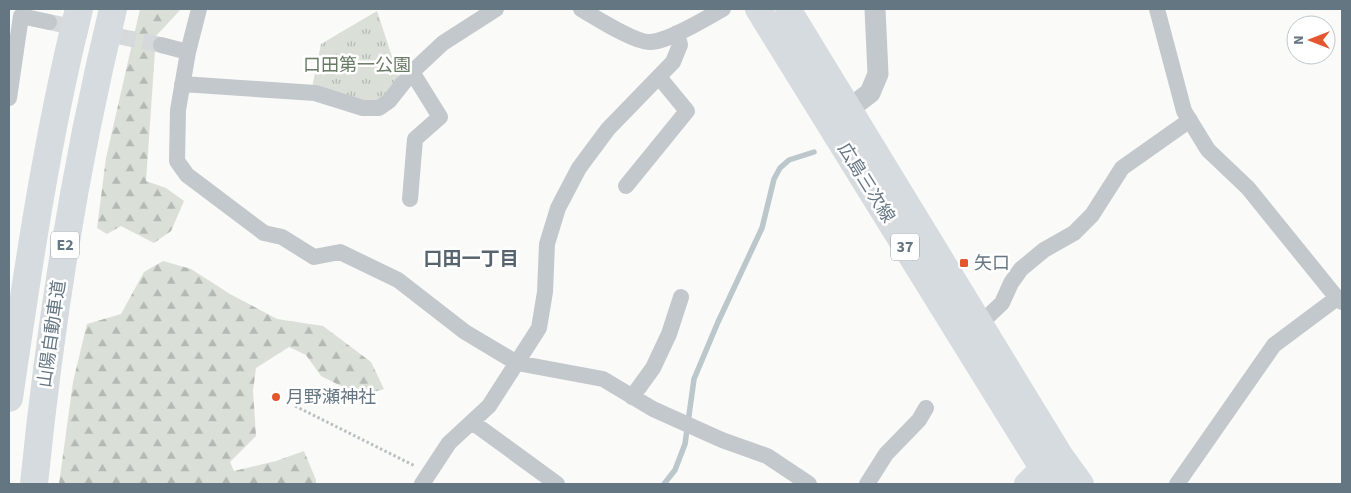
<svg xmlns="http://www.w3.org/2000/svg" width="1351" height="493" viewBox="0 0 1351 493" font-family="'Source Sans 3','Noto Sans JP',sans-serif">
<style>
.forest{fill:url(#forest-firs)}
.park{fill:url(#park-tufts)}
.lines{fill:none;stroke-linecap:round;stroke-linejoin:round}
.stream{stroke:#bbc7cb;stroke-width:5.5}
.minor-tunnel{stroke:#d5d9db;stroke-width:16;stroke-dasharray:16 8;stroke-linecap:butt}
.path{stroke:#bbbfc2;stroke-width:3;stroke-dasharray:2.5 2.5;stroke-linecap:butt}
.minor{stroke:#c3c8cc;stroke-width:16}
.tertiary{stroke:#c3c8cc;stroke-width:21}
.secondary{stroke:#d6dbdf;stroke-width:24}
.primary{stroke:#d6dbdf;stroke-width:26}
.motorway{stroke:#d6dbdf;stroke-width:28}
.poi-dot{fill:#e4572e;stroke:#fff;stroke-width:2}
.labels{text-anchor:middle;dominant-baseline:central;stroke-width:5;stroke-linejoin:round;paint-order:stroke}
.shield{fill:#fff;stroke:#939fa8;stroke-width:1}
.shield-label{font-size:16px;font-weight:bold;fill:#657683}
.park-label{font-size:18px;fill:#687a64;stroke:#fff}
.street-label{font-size:18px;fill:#657683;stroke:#fff}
.poi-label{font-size:18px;fill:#657683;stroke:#fff;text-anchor:start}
.neighbourhood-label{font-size:19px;font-weight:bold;fill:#57646e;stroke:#fff}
</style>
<defs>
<pattern id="forest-firs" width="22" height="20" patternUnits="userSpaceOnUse" patternTransform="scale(1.25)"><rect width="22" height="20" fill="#dadfd7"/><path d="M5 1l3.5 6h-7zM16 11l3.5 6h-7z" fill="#b4b9b4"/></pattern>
<pattern id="park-tufts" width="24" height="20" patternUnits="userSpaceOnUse" patternTransform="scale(1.25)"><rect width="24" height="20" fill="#dadfd7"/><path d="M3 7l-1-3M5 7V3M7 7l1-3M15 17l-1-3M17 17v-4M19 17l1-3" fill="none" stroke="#b4b9b4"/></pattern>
</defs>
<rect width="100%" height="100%" fill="#fafaf8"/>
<!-- forest -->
<path class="forest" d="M140 9H181L156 36 146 181 166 188 184 201 171 231 154 243 121 226 107 234 97 228 106 158Z
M163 261 191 269 230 294 277 319 323 326 371 362 384 389 361 396 321 376 306 355 289 347 256 368 253 391 256 436 230 462 234 471 276 461 304 451 316 480V484H59L73 382 87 324 121 314 144 272Z"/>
<!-- park -->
<path class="park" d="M377 11 399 78 380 99 365 104 312 88 321 44Z"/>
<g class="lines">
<!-- stream -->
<path class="stream" d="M664 484 675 470 685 444 694 379 718 322 762 228 774 179 780 168 789 160 814 152"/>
<!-- minor-tunnel -->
<path class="minor-tunnel" d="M49 22 161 45"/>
<!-- path -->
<path class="path" d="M295 406 415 466"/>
<!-- minor -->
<path class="minor" d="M199 9 188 52 178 110 177 161 187 175 264 233 282 237 314 257 340 252 398 280 465 332 517 363 603 379 653 409 722 440 767 456 809 484
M581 9C595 17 635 43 650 42 668 42 706 18 723 9
M1157 9 1184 111 1208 150 1248 188 1337 298 1342 302
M161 45 188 52
M182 84 315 93 363 108H379L389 101 412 72 443 43 496 9
M9 98 21 16 49 22
M626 186 687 111 659 77
M410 199 415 139 440 117 412 72
M980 324 1002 303 1011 283 1021 269 1044 250 1074 233 1092 215 1122 168 1190 120
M632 397 653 368 669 334 681 297
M472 422 557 484
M422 484 449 443 489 406 539 328 545 292 547 244 558 208 579 168 608 129 673 62 680 45 677 33
M867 484 886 454 919 420 926 408
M1177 484 1274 345 1337 298"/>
<!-- tertiary -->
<path class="tertiary" d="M837 118 870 93 878 74 875 9"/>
<!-- secondary -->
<path class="secondary" d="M1026 484 1042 468 1057 458"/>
<!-- primary -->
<path class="primary" d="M758 9 1052 484
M788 9 1060 455 1081 484"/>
<!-- motorway -->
<path class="motorway" d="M9 398C28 268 47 137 79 9
M34 484C50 324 75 165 113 9"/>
</g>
<!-- markers -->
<g class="poi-dot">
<rect x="959" y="258" width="10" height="10" rx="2.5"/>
<circle cx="276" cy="397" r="5"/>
</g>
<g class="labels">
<!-- shield labels -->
<g class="shield">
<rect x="51" y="231.5" width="28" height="27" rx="4"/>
<rect x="891" y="233.5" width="28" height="27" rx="4"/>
</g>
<g class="shield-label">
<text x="65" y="245">E2</text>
<text x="905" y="247">37</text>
</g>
<!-- park labels -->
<g class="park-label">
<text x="357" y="65">口田第一公園</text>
</g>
<!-- street labels -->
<g class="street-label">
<text transform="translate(866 183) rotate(58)">広島三次線</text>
<text transform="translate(52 334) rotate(-82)">山陽自動車道</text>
</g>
<!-- poi labels -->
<g class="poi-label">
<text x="974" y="263">矢口</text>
<text x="286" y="397">月野瀬神社</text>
</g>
<!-- neighbourhood labels -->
<g class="neighbourhood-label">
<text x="471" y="259">口田一丁目</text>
</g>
</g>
<!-- border -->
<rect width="1351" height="493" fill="none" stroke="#657683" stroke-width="20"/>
<!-- north arrow -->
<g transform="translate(1311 40) rotate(270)"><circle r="24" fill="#ffffff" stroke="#c1c8cd"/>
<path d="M0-4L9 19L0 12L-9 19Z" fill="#e4572e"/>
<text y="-8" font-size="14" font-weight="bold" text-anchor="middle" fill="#657683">N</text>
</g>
</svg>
